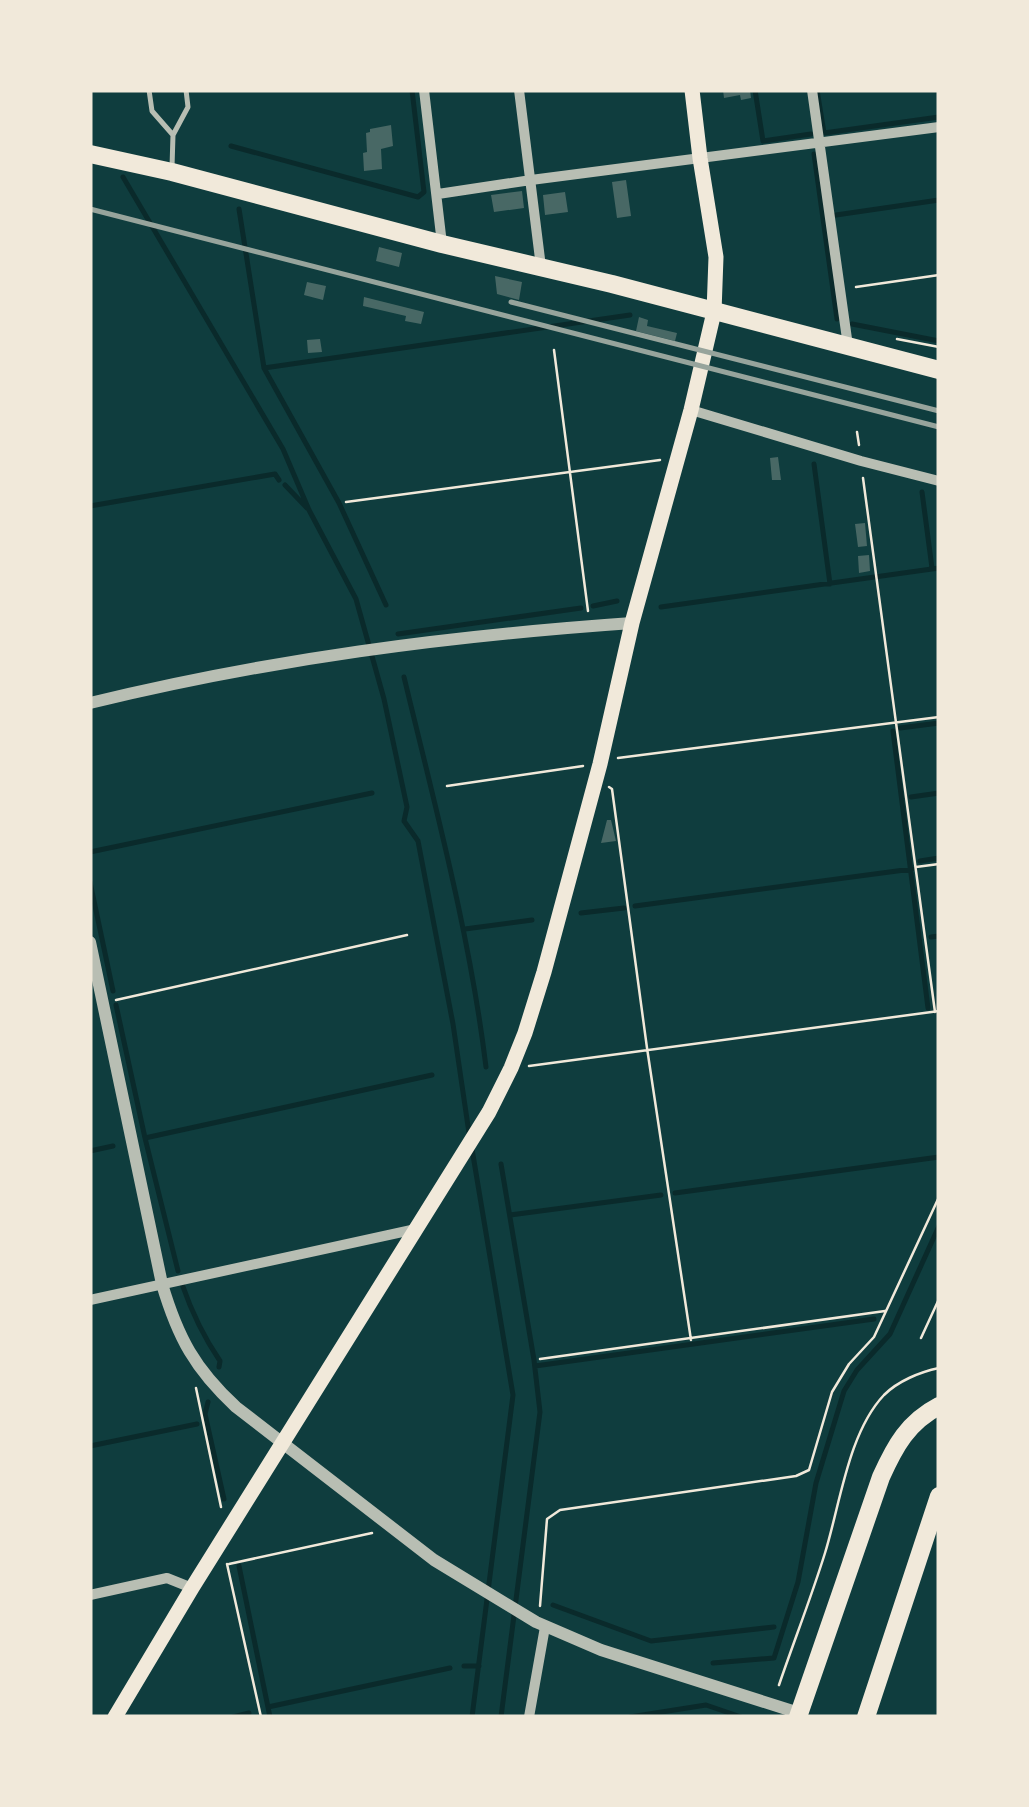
<svg xmlns="http://www.w3.org/2000/svg" width="1029" height="1807" viewBox="0 0 1029 1807" font-family="'Sofia Sans Condensed',sans-serif">
<style>
.lines{fill:none;stroke-linecap:round;stroke-linejoin:round}
.stream{stroke:#0a2a2b;stroke-width:5}
.building{fill:#486865}
.path{stroke:#f1e9da;stroke-width:2.5}
.service{stroke:#b8beb3;stroke-width:5}
.minor{stroke:#b8beb3;stroke-width:10}
.tertiary{stroke:#b8beb3;stroke-width:12}
.secondary{stroke:#f1e9da;stroke-width:15}
.primary{stroke:#f1e9da;stroke-width:18}
.rail{stroke:#97a49c;stroke-width:5}
</style>
<rect width="100%" height="100%" fill="#0f3d3e"/>
<g class="lines">
<!-- stream -->
<path class="stream" d="M755 90 763 141 811 134
M817 90 824 133 939 117
M231 146 418 197 424 192 412 90
M814 154 837 319
M123 177 283 449 309 510 356 599 384 699 407 807 404 821 418 841 453 1024 469 1133
M239 209 264 368 339 503 386 605
M836 215 939 200
M852 324 939 341
M264 368 630 315
M814 464 830 584
M285 485 307 508
M922 492 932 568
M90 506 275 474 279 480
M593 606 617 601
M661 607 939 568
M398 634 581 608
M404 677C435 806 470 935 486 1067
M900 728 939 723
M893 731 928 1008
M911 797 939 793
M90 852 372 793
M920 861 939 858
M90 882 113 991
M635 906 912 869
M581 913 624 908
M465 929 532 920
M931 937 939 936
M116 1005 145 1138 178 1271
M145 1138 432 1075
M472 1149 513 1395 472 1717
M90 1151 113 1146
M501 1164 534 1360 540 1412 501 1717
M675 1193 939 1157
M510 1215 661 1195
M182 1284C192 1313 203 1336 220 1361L219 1367
M535 1366 874 1319
M208 1402 205 1414 224 1499
M90 1446 197 1424
M239 1566 270 1717
M553 1605 651 1641 774 1627
M713 1663 774 1658 798 1582 816 1483 844 1391 857 1370 890 1334 939 1226
M464 1666H479
M268 1707 450 1668
M233 1717 249 1713
M630 1717 706 1705 741 1717"/>
</g>
<!-- building -->
<path class="building" d="M723 90H750L751 98 741 100 740 95 724 98Z
M391 125 393 146 381 149 382 169 364 171 363 153 367 152 366 133 370 132V129Z
M626 180 631 216 617 218 612 182Z
M522 191 524 208 494 212 491 195Z
M565 192 568 212 545 215 543 195Z
M379 247 402 253 399 267 376 261Z
M495 276 522 282 519 300 497 294Z
M307 282 326 286 323 300 304 295Z
M364 297 424 312 421 324 405 321 406 316 363 306Z
M639 317 648 320 647 326 677 333 675 341 636 331Z
M320 339 322 352 308 353 307 340Z
M778 457 781 480H772L770 458Z
M865 523 867 546 858 547 855 524Z
M869 555 870 571 859 573 858 556Z
M607 820H611L616 841 601 843Z"/>
<g class="lines">
<!-- path -->
<path class="path" d="M856 287 939 275
M897 339 939 347
M554 350 588 611
M857 432 859 445
M863 478 935 1012
M346 502 660 460
M618 758 939 717
M447 786 583 766
M609 787 612 789 647 1048 691 1340
M916 867 939 864
M116 1000 407 935
M529 1066 939 1011
M921 1338 939 1299
M540 1359 885 1311
M196 1388 221 1507
M227 1564 261 1717
M229 1564 372 1533
M540 1606 547 1519 560 1510 796 1476 809 1470 832 1392 849 1364 874 1337 939 1197
M779 1685C794 1641 811 1598 825 1553 840 1505 848 1433 884 1395 898 1381 920 1372 939 1368"/>
<!-- service -->
<path class="service" d="M149 90 152 111 173 135 188 107 186 90
M172 167 173 135"/>
<!-- minor -->
<path class="minor" d="M424 90 442 244
M519 90 541 267
M812 90 848 346
M438 194 531 180 939 127
M691 410 861 461 939 481
M90 1300 416 1229
M90 1595 167 1578 192 1588
M529 1717 545 1627"/>
<!-- tertiary -->
<path class="tertiary" d="M90 703C270 659 447 636 632 623
M90 942 162 1284C178 1338 195 1369 236 1407L434 1560 536 1622 601 1650 799 1713"/>
<!-- secondary -->
<path class="secondary" d="M115 1717 192 1588 489 1112 511 1068 525 1033 544 972 600 764 632 623 691 410 714 312 716 257 700 158 692 90"/>
<!-- primary -->
<path class="primary" d="M90 154 172 172 442 244 612 284 939 370
M798 1717 881 1477C895 1446 908 1422 939 1406
M866 1717 939 1496"/>
<!-- rail -->
<path class="rail" d="M90 209 939 427
M511 302 939 411"/>
</g>
<!-- border -->
<rect width="1029" height="1807" fill="none" stroke="#f1e9da" stroke-width="185"/>
</svg>
